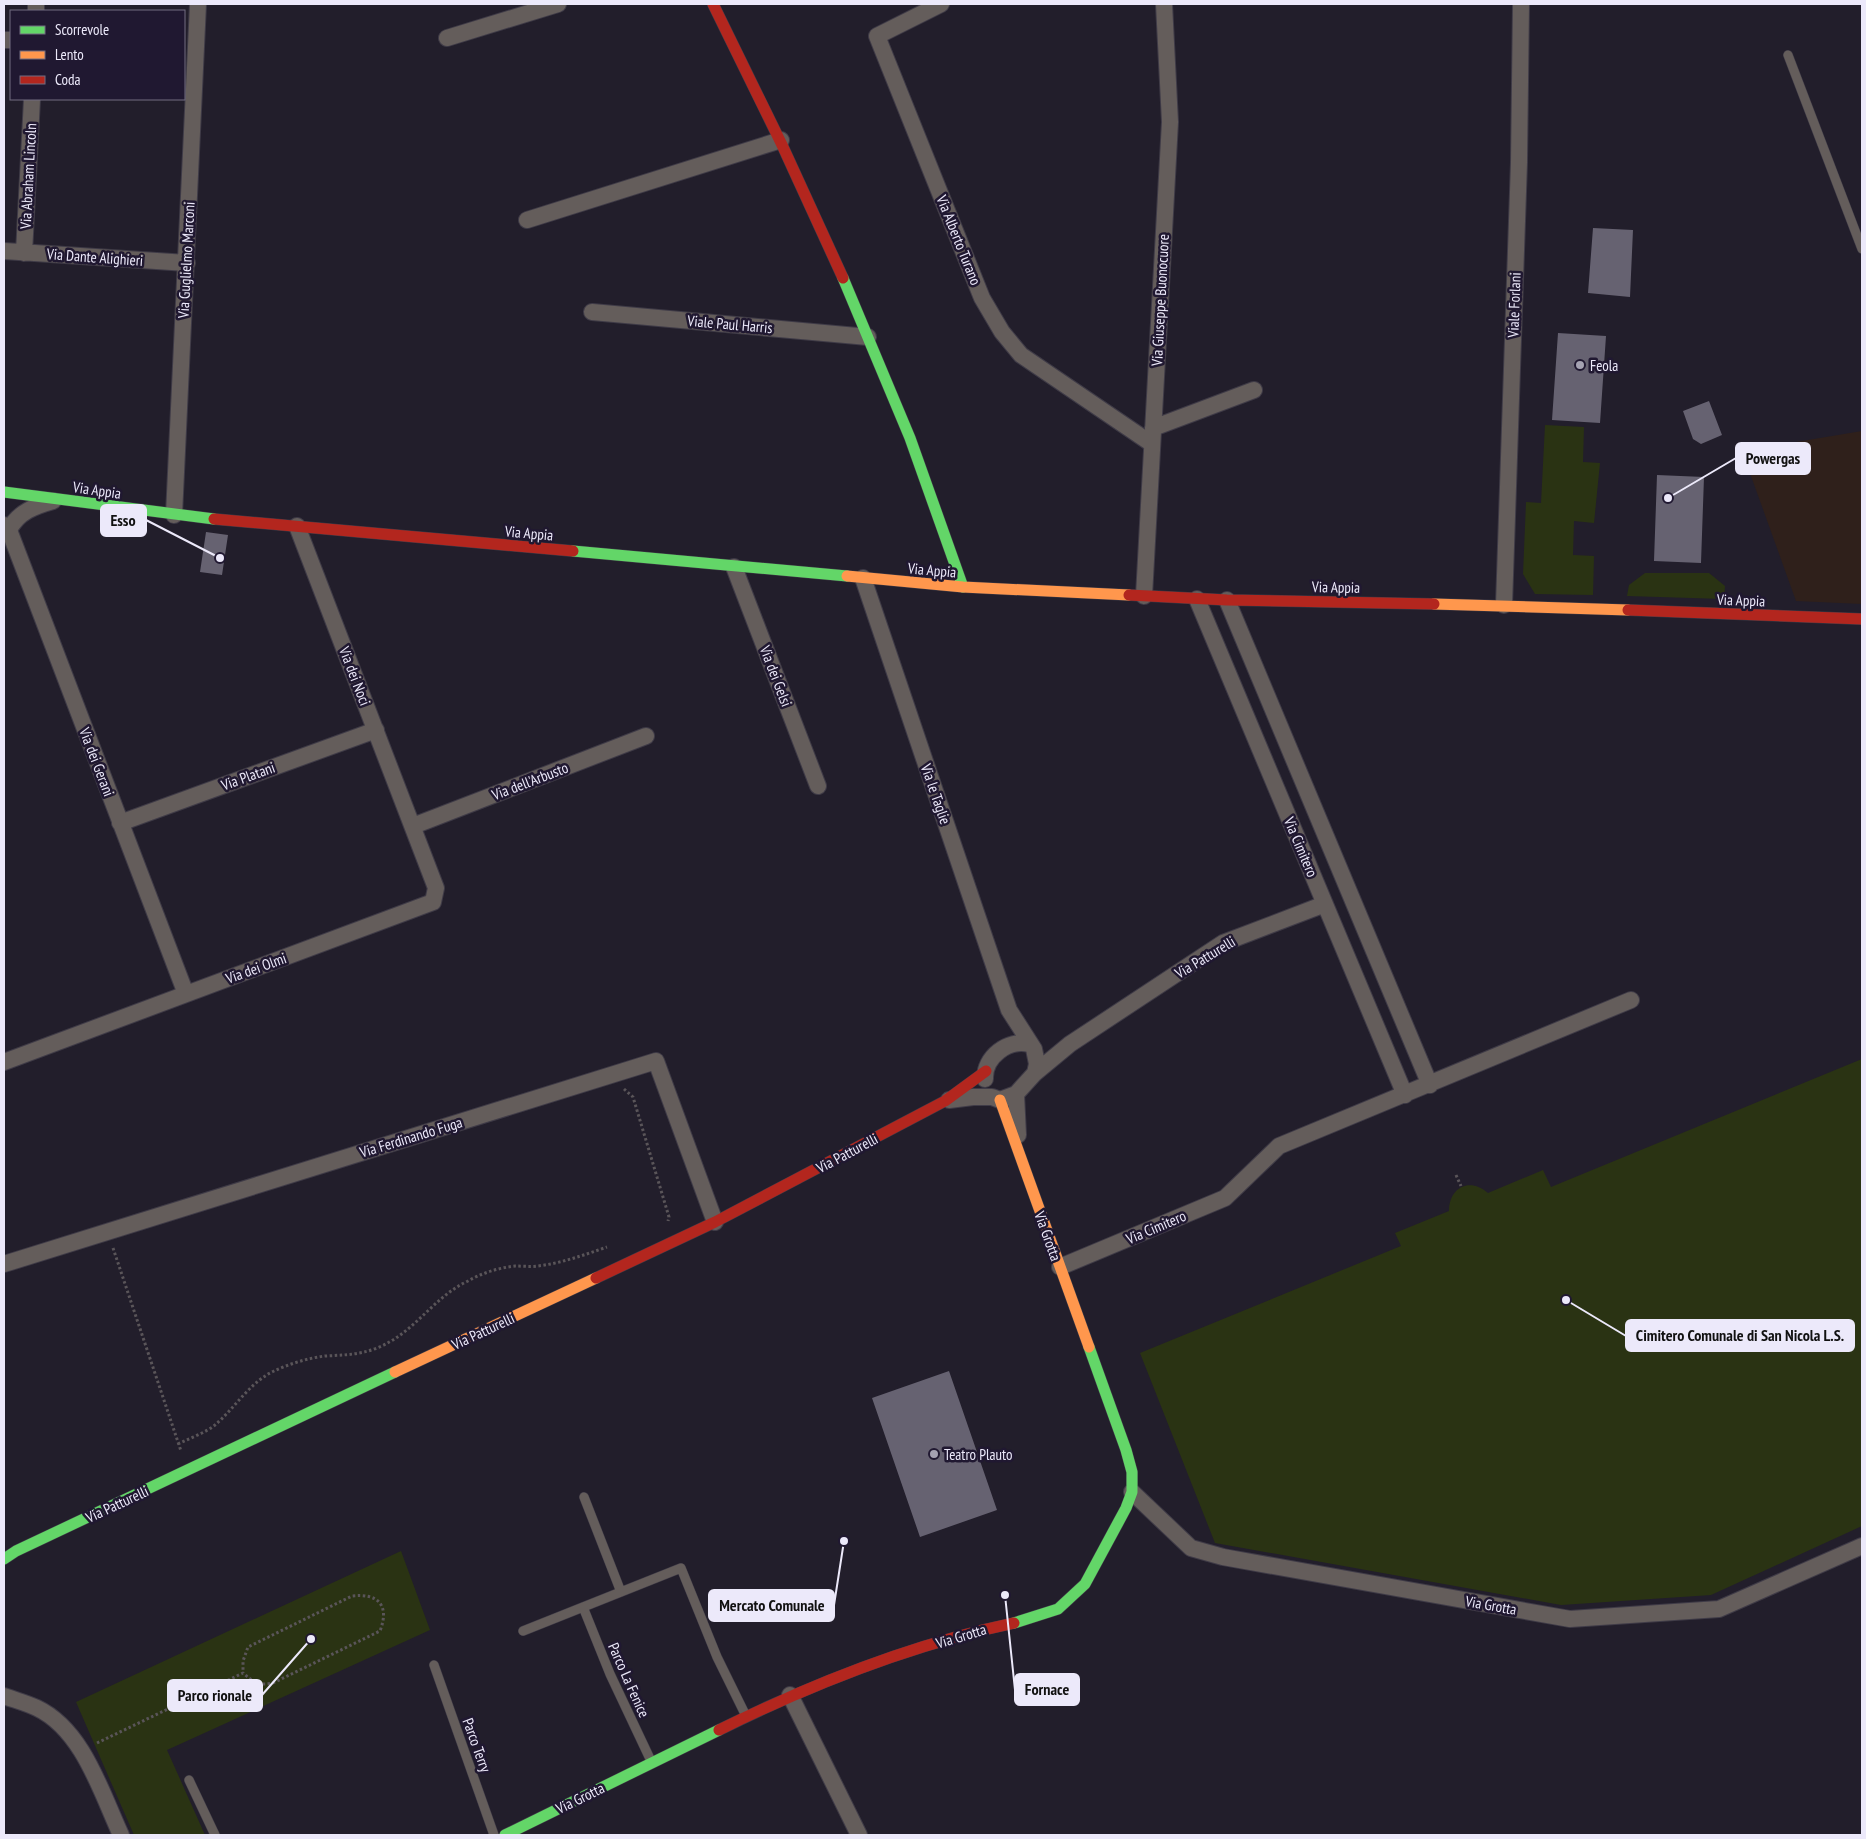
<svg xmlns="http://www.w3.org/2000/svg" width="1866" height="1839" viewBox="0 0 1866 1839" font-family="'PT Sans Narrow',sans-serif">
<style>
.commercial{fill:#2f201b}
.green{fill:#2a3313}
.building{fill:#666271}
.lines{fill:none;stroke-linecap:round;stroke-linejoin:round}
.lane-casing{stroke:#3f3b47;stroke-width:10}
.street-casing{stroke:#3f3b47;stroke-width:18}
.fast-casing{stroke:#3f3b47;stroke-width:12}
.slow-casing{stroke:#3f3b47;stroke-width:12}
.jam-casing{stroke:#3f3b47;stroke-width:12}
.path{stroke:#5a5559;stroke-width:3;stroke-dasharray:2.5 2.5;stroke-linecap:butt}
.lane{stroke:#645d5b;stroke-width:9}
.street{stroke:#645d5b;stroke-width:16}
.fast{stroke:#63d668;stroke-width:11}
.slow{stroke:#ff974d;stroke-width:11}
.jam{stroke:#b3261e;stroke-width:11}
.poi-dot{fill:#a5a2b2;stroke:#201831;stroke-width:2}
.labels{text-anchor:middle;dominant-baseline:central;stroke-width:5;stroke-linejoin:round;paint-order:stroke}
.street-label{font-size:15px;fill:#ece9fa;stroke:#201831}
.poi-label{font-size:15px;fill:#ece9fa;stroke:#201831;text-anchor:start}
.leader{fill:none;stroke:#ece9fa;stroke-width:2}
.callout-dot{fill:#ece9fa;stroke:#201831;stroke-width:2}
.callout{fill:#ece9fa;stroke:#ece9fa;stroke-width:2}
.callout-label{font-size:16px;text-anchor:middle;font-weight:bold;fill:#111}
</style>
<rect width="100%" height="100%" fill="#221e2b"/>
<!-- commercial -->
<path class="commercial" d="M1862 431V604L1796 601 1742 451Z"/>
<!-- green -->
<path class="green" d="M1545 425 1584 427 1583 462 1600 463 1594 523 1574 521 1573 555 1594 556 1593 595 1535 594 1523 574 1526 502 1541 503Z
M1645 573H1709L1725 586 1724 599 1627 596 1629 585Z
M1862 1059V1526L1711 1595 1561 1605 1215 1543 1140 1353 1401 1246 1395 1233 1449 1211C1449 1187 1470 1177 1488 1193L1543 1170 1551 1187Z
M401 1551 430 1630 167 1750 205 1835H134L76 1702Z"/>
<!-- building -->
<path class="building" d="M1593 228 1633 230 1630 297 1588 293Z
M1558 333 1606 336 1600 423 1552 420Z
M1709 401 1722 435 1701 444 1693 439 1683 411Z
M1657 475 1704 477 1701 563 1654 561Z
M206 532 228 535 222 575 200 572Z
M949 1371 997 1510 920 1537 872 1398Z"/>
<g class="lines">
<defs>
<path id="lane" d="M1788 55 1862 249
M584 1497 621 1592
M583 1607 610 1674 652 1763
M523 1631 681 1568 717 1657 746 1716
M434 1665 494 1835
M189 1780 215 1835"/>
<path id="street" d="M941 4 877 36 982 298 1002 332 1021 355 1152 444
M36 11V4
M447 38 558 4
M4 40H11
M527 220 781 140
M4 251 187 263
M24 253 32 99
M592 312 868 337
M1153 428 1254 390
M174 515 198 4
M4 525 9 530 186 994
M9 530C18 512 35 506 53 501
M734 567 818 786
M863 578 1009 1010 1034 1049 1037 1064 1035 1073
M1144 596 1170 122 1164 4
M1197 599 1405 1095
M1227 600 1430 1085
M1504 605 1519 162 1521 4
M120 823 376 730
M413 826 646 736
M4 1062 433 902 436 888 297 526
M985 1079C984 1057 1008 1039 1029 1044
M1016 1094 1018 1135
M949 1100 973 1097H992L1000 1100 1016 1094 1035 1073 1070 1044 1223 943 1325 904
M4 1264 656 1061 715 1222
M1060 1267 1225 1198 1279 1146 1631 1000
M1132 1492 1191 1548 1223 1557 1570 1619 1719 1609 1862 1546
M790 1695 859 1835
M4 1696C15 1700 26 1703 37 1708 83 1730 101 1792 121 1835"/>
<path id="fast" d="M843 278 910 438 963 587
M4 492 214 519
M573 551 847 576
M4 1559 16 1551 395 1372
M1014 1623 1058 1609 1085 1584 1126 1508 1132 1492V1472L1126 1450 1089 1347
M505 1835 719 1730"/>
<path id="slow" d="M847 576 963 587 1129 595
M1434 604 1628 610
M1000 1100 1089 1347
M395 1372 596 1278"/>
<path id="jam" d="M713 4 783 147 843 278
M214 519 573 551
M1129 595 1227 600 1434 604
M1628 610 1862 619
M596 1278 715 1222 945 1101 986 1071
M719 1730C812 1684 913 1644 1014 1623"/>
</defs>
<!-- lane casing -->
<use href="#lane" class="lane-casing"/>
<!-- street casing -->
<use href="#street" class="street-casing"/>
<!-- fast casing -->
<use href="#fast" class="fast-casing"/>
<!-- slow casing -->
<use href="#slow" class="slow-casing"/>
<!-- jam casing -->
<use href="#jam" class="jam-casing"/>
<!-- path -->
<path class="path" d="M624 1089 633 1097 669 1217 668 1221
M1456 1175 1461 1186
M113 1248 181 1451
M178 1444C190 1438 205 1433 215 1425 235 1408 250 1382 274 1371 289 1364 308 1358 325 1356 343 1355 359 1355 377 1348 415 1333 433 1297 468 1281 482 1273 498 1268 515 1266 522 1266 530 1267 538 1266 562 1263 584 1255 607 1247
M97 1743 243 1673C253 1682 259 1686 273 1683L380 1631C390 1605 378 1593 352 1596L248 1647 243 1661V1673"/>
<!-- lane -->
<use href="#lane" class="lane"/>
<!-- street -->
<use href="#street" class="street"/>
<!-- fast -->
<use href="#fast" class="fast"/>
<!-- slow -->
<use href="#slow" class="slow"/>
<!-- jam -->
<use href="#jam" class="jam"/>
</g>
<!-- markers -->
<g class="poi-dot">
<circle cx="1580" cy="365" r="5"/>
<circle cx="934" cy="1454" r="5"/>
</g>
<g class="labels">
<!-- street labels -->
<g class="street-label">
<text transform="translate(28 176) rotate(-87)">Via Abraham Lincoln</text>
<text transform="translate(959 240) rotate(68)">Via Alberto Turano</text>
<text transform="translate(95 257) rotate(4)">Via Dante Alighieri</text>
<text transform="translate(186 260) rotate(-87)">Via Guglielmo Marconi</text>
<text transform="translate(1160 300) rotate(-87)">Via Giuseppe Buonocuore</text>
<text transform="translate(1514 305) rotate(-88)">Viale Forlani</text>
<text transform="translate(730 324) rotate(5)">Viale Paul Harris</text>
<text transform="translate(97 490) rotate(8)">Via Appia</text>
<text transform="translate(529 533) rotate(5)">Via Appia</text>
<text transform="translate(932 570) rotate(5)">Via Appia</text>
<text transform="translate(1336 587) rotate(1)">Via Appia</text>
<text transform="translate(1741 600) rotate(2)">Via Appia</text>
<text transform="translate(355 676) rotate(69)">Via dei Noci</text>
<text transform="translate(776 676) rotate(69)">Via dei Gelsi</text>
<text transform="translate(97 762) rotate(69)">Via dei Gerani</text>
<text transform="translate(248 776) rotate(-20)">Via Platani</text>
<text transform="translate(530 781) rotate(-21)">Via dell'Arbusto</text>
<text transform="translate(936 794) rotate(71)">Via le Taglie</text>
<text transform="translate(1301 847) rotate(67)">Via Cimitero</text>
<text transform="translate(1205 957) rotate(-31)">Via Patturelli</text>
<text transform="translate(256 968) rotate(-20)">Via dei Olmi</text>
<text transform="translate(411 1137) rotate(-17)">Via Ferdinando Fuga</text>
<text transform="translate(847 1153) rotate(-28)">Via Patturelli</text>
<text transform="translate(1156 1227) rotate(-23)">Via Cimitero</text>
<text transform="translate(1048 1236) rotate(70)">Via Grotta</text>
<text transform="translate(483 1331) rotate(-25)">Via Patturelli</text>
<text transform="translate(117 1504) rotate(-25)">Via Patturelli</text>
<text transform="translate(1491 1605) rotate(10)">Via Grotta</text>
<text transform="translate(961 1636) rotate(-17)">Via Grotta</text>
<text transform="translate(629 1680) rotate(66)">Parco La Fenice</text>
<text transform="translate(477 1745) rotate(70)">Parco Terry</text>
<text transform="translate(580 1798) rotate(-26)">Via Grotta</text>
</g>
<!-- poi labels -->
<g class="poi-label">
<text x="1590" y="365">Feola</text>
<text x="944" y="1454">Teatro Plauto</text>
</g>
</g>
<!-- callouts -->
<path class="leader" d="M1668 498L1736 458M220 558L146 520M1566 1300L1626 1336M844 1541L834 1605M1005 1595L1015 1690M311 1639L262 1695"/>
<g class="callout-dot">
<circle cx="1668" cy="498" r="5"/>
<circle cx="220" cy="558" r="5"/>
<circle cx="1566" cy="1300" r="5"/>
<circle cx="844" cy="1541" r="5"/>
<circle cx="1005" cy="1595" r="5"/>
<circle cx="311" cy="1639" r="5"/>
</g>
<g class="callout">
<rect x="1736" y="443" width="74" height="31" rx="5"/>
<rect x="101" y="505" width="45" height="31" rx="5"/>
<rect x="1626" y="1320" width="228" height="31" rx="5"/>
<rect x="709" y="1590" width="125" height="31" rx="5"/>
<rect x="1015" y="1674" width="64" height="31" rx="5"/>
<rect x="168" y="1680" width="94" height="31" rx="5"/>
</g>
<g class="callout-label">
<text x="1773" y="464">Powergas</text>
<text x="123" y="526">Esso</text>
<text x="1740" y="1341">Cimitero Comunale di San Nicola L.S.</text>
<text x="772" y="1611">Mercato Comunale</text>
<text x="1047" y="1695">Fornace</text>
<text x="215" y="1701">Parco rionale</text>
</g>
<!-- border -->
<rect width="1866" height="1839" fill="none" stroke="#ece9fa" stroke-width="10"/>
<!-- legend -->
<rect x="10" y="10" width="175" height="90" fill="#201831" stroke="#726c81"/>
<rect x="20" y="26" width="25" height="8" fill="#63d668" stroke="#726c81"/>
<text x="55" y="35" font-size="15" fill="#ece9fa">Scorrevole</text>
<rect x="20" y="51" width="25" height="8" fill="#ff974d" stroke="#726c81"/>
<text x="55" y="60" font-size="15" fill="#ece9fa">Lento</text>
<rect x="20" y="76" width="25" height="8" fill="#b3261e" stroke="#726c81"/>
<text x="55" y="85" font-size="15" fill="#ece9fa">Coda</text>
</svg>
